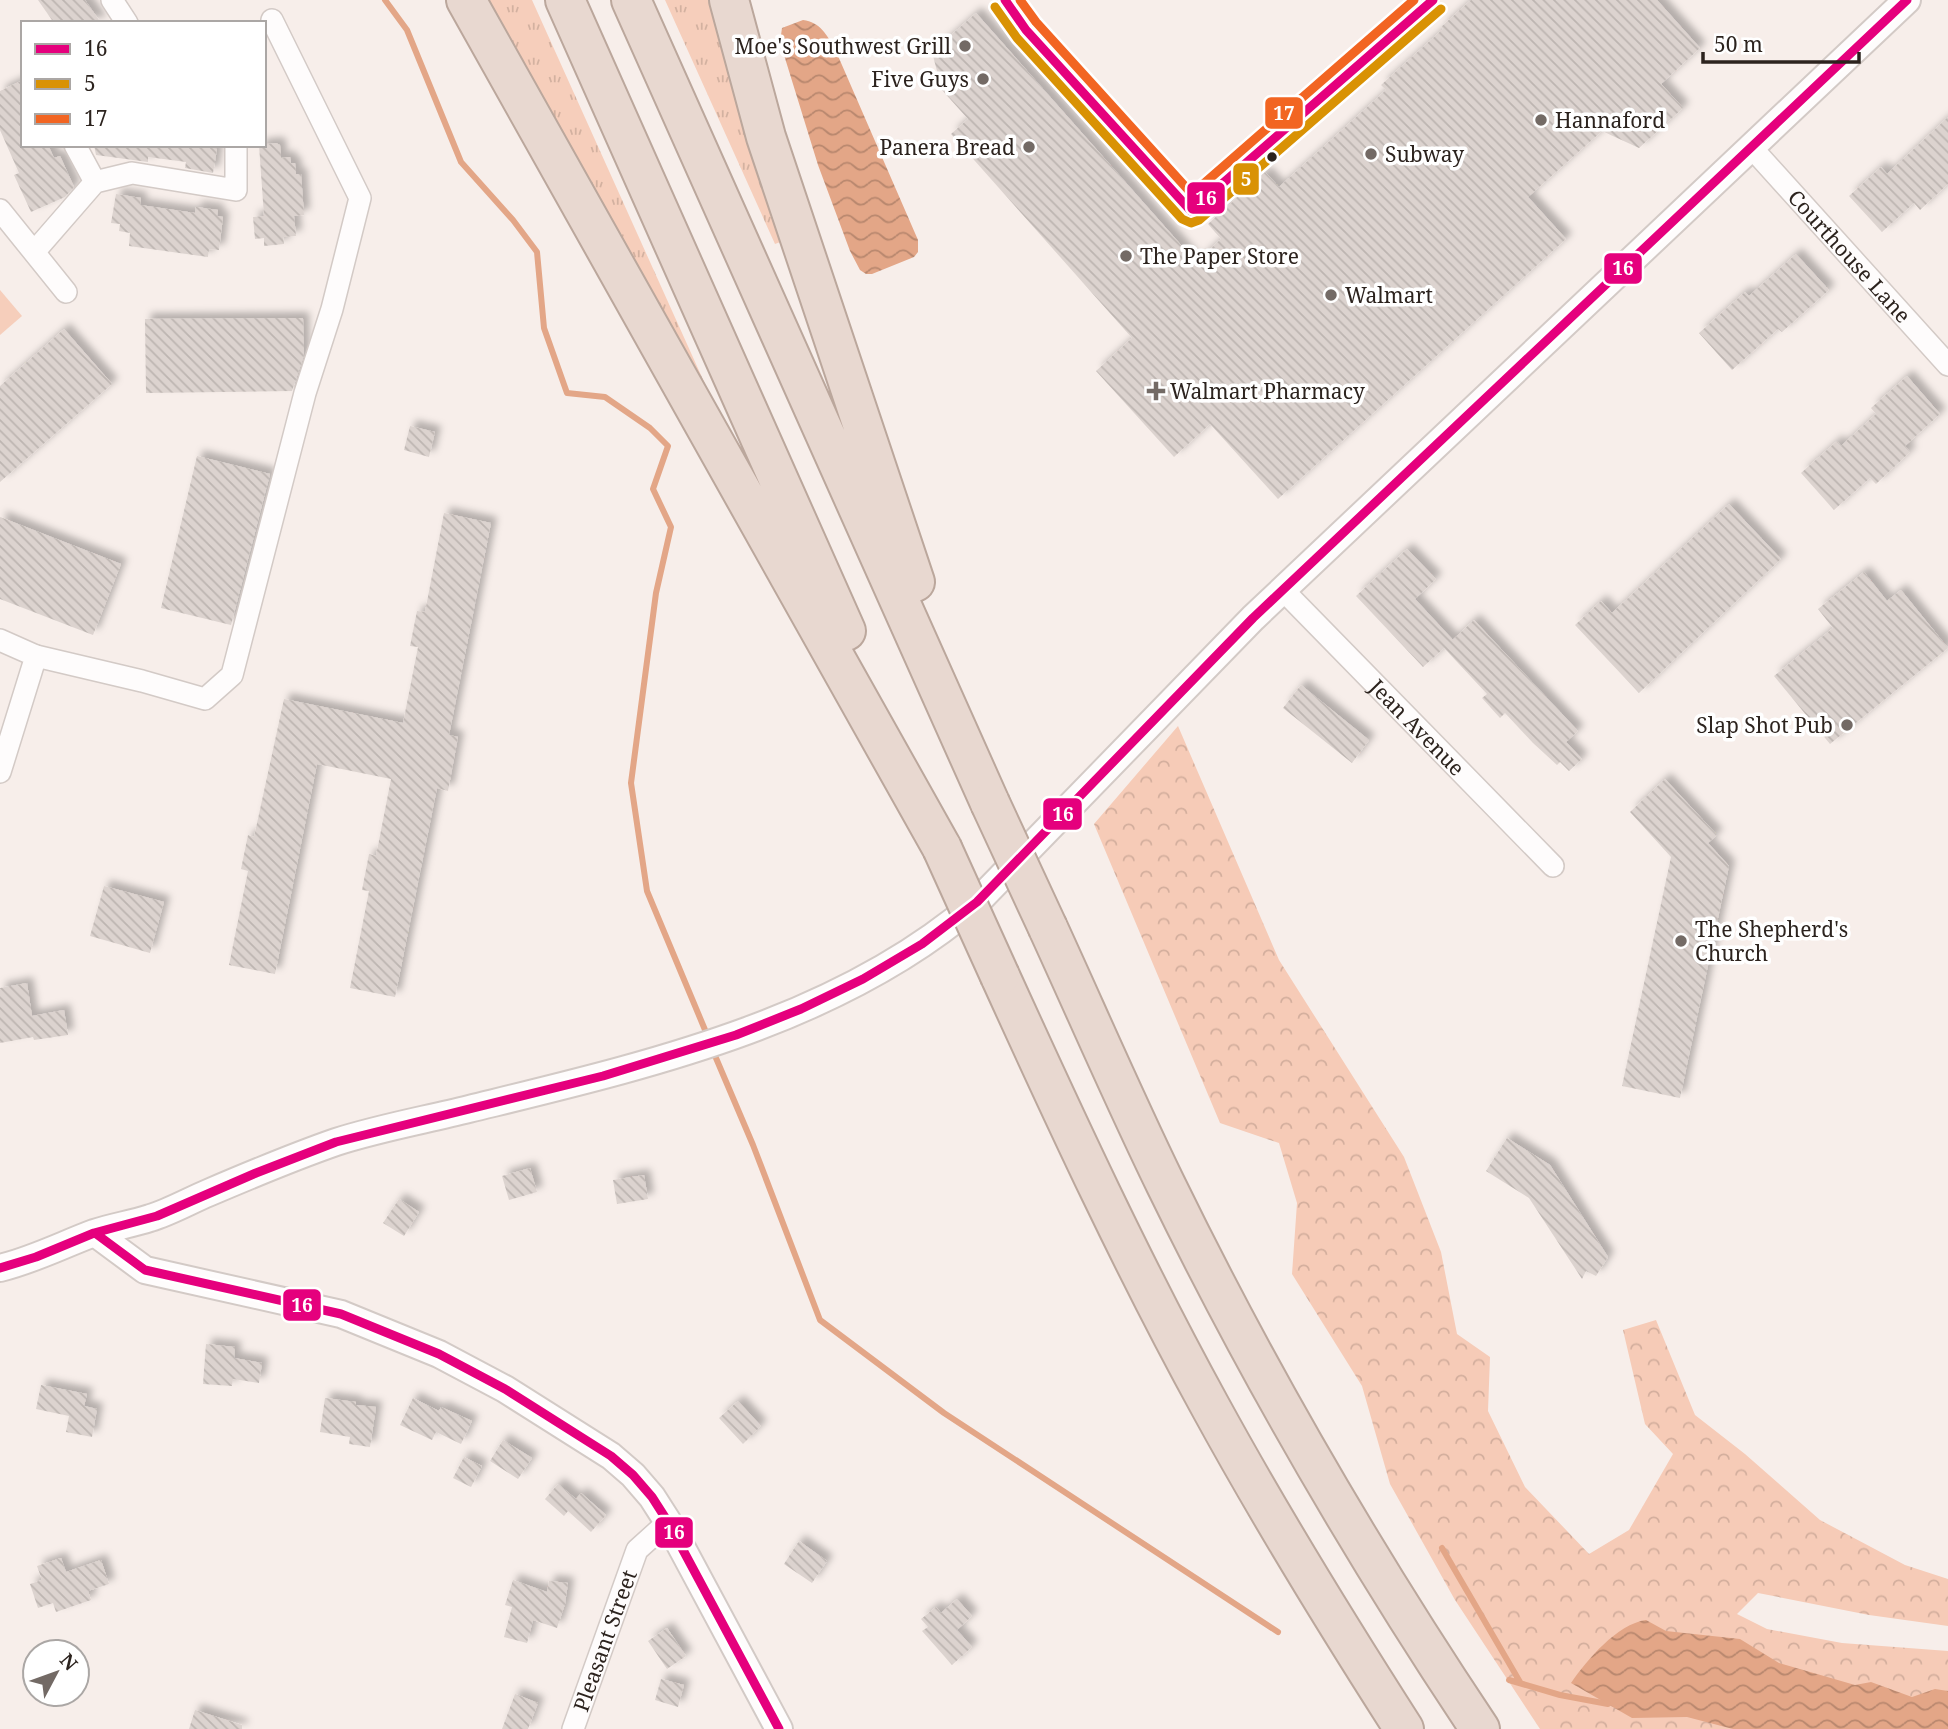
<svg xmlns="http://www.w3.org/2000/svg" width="1948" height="1729" viewBox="0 0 1948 1729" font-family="'Noto Serif',serif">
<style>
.grass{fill:url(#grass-tufts)}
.forest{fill:url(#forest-crowns)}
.garden{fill:#f6cebb}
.water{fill:url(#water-waves)}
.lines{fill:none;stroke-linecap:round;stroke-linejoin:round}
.stream{stroke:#e3a687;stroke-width:6}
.building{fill:url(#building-back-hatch);filter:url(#shadow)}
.minor-casing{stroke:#d3cac6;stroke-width:24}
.tertiary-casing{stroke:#d3cac6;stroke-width:30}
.motorway-casing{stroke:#bba79c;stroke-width:42}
.minor{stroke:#fefcfc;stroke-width:21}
.tertiary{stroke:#fefcfc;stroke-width:26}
.motorway{stroke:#e8d8d0;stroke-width:38}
.motorway-bridge-casing{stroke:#bba79c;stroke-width:42;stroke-linecap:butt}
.motorway-bridge{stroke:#e8d8d0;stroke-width:38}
.bus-1-casing{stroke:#fff;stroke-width:14}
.bus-2-casing{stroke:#fff;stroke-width:14}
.bus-3-casing{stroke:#fff;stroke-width:14}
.bus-1{stroke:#e5007d;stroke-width:9}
.bus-2{stroke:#d99204;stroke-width:9}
.bus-3{stroke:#f26522;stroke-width:9}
.poi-dot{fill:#736a65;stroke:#fff;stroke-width:2.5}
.bus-dot{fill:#2c231e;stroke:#fff;stroke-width:2.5}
.labels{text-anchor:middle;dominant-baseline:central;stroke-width:7;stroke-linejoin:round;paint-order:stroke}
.poi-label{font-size:21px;fill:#2c231e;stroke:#fff;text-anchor:start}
.street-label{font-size:21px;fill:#2c231e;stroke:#fff}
.line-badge{stroke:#fff;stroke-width:2.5}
.badge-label{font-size:19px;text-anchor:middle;font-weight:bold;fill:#fff}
</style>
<defs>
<pattern id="grass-tufts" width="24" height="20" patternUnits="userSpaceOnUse" patternTransform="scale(1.75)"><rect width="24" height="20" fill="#f6cebb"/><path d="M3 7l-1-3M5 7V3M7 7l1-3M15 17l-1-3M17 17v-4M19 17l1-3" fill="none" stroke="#d3b1a0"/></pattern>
<pattern id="forest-crowns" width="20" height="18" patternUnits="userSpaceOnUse" patternTransform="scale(1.75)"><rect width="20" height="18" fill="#f6cbb7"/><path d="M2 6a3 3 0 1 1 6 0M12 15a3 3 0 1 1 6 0" fill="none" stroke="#d3ae9d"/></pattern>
<pattern id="water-waves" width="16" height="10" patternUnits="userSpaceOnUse" patternTransform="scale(1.75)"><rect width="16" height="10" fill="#e3a687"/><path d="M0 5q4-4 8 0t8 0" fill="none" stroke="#b8876e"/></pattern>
<pattern id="building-back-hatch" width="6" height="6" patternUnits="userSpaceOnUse" patternTransform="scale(1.75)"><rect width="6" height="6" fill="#dcd3cf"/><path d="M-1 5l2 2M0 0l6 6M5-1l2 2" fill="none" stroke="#bdb5b1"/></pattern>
<filter id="shadow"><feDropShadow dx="6" dy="-6" stdDeviation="3.5" flood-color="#0004"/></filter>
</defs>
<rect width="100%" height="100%" fill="#f7eeea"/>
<!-- grass -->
<path class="grass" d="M483 0H532L705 384 700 385Z
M665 0H710L738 107 783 241 775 244Z"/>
<!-- forest -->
<path class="forest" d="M1178 726 1279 960 1404 1157 1441 1252 1457 1334 1490 1357 1488 1411 1525 1487 1589 1554 1629 1530 1673 1454 1645 1424 1623 1330 1656 1320 1695 1415 1745 1454 1820 1520 1905 1565 1948 1579V1626L1869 1615 1758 1593 1737 1614 1767 1629 1842 1643 1948 1651V1729H1540L1455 1600 1390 1484 1362 1386 1292 1274 1297 1203 1279 1143 1220 1123 1094 824Z"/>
<!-- garden -->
<path class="garden" d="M0 290 22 316 0 335Z"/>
<!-- water -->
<path class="water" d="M803 20C820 22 827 35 835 49L918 240V252L914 257 872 274H866L860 270 850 251 818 165 780 42 782 28Z
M1646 1620 1666 1631 1740 1639 1779 1663 1855 1685 1871 1682 1912 1697 1935 1689 1948 1691V1729H1733L1687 1717 1632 1718 1571 1683C1587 1660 1617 1624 1646 1620Z"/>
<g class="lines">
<!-- stream -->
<path class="stream" d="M385 0 407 30 461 162 513 220 537 252 544 328 567 393 605 397 650 428 668 446 653 489 671 527 656 593 631 783 647 891 708 1037
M713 1051 753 1145 820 1320 944 1413 1278 1632
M1442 1548 1520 1682
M1509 1680 1560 1695 1608 1704"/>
</g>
<!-- building -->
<path class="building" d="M38 0H85L101 23H54Z
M1471 0H1657L1700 48 1661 84 1683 108 1639 148 1602 131 1528 197 1566 239 1278 499 1210 424 1174 457 1096 371 1132 338 951 134 968 119 942 90 932 52 976 13 1196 262 1221 239 1208 224 1265 172 1279 187 1386 90 1381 85 1443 29 1441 27Z
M23 80V145H48L54 158 60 156 74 187 65 197 31 212 14 175 19 173 0 130V91Z
M1948 117V184L1920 210 1914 203 1882 232 1849 196 1881 167 1887 174Z
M276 143 280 145 281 158 290 157 291 163H295L296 174H301L304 215 294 216 296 236 283 237 284 244 264 246V238L255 239 253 217 264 216 259 145Z
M94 145H205L204 147 217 149 213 173 185 168 186 162 148 157V162L96 155Z
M116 194 141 198 140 205 195 213 196 207 218 210 217 216 223 217 219 250 209 249 208 257 129 246 130 233 119 231 120 224 111 223Z
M1796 254 1829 290 1782 332 1778 329 1732 370 1699 333 1745 292 1749 296Z
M303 318 304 355 292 391 146 393 145 319Z
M64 329 112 384 0 482V386Z
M1907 376 1940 414 1905 446 1910 452 1876 484 1870 478 1834 510 1801 473 1837 441 1841 446 1876 414 1871 408Z
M410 426 435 432 429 457 404 450Z
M197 456 270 474 231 625 161 608Z
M1729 504 1781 559 1639 693 1575 625 1601 601 1612 613Z
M444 513 491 523 449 735 458 737 448 791 437 788 395 997 350 988 369 891 362 890 369 854 376 856 391 779 317 764 275 974 229 965 248 871 241 869 248 835 254 837 284 699 403 723 418 647 410 646 417 611 425 612Z
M0 517 121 564 93 635 0 599Z
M1407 549 1436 579 1415 599 1453 640 1423 667 1356 596Z
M1864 572 1887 601 1901 590 1948 648 1830 744 1774 676 1833 628 1818 609Z
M1474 620 1578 731 1566 742 1582 759 1569 771 1560 762 1557 765 1533 743 1505 713 1500 718 1482 698 1487 694 1444 648Z
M1301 685 1369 740 1352 763 1283 708Z
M1665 779 1717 835 1708 843 1729 866 1680 1098 1622 1086 1671 857 1630 812Z
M104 886 164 902 150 953 90 936Z
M27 983 32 1016 64 1010 68 1035 34 1040 33 1037 0 1043V988Z
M1507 1138 1550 1165 1608 1257 1596 1276 1586 1271 1582 1279 1529 1198 1486 1171Z
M530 1168 537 1192 509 1200 502 1176Z
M644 1175 648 1199 617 1204 613 1180Z
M399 1199 419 1212 404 1236 383 1223Z
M206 1344 235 1347 234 1358 262 1363 259 1383 233 1379 232 1386 203 1384Z
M41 1385 87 1394 84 1406 97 1409 92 1437 66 1432 69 1416 36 1409Z
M325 1398 356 1402V1405L376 1407 370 1447 349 1444 350 1437 320 1432Z
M413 1398 439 1411 441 1407 472 1421 461 1444 436 1432 432 1440 400 1425Z
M738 1401 761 1426 743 1444 719 1418Z
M503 1440 532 1458 518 1479 490 1461Z
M464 1457 482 1466 471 1487 453 1478Z
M558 1484 576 1499 581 1493 606 1515 591 1532 568 1511 564 1516 545 1499Z
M799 1541 827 1561 812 1583 784 1564Z
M61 1558 66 1572 101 1560 109 1584 88 1591 91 1600 56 1612 53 1603 38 1608 30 1584 42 1580 37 1566Z
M513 1580 547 1592 549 1581 568 1583 565 1604 557 1628 533 1620 527 1643 504 1637 512 1607 505 1605Z
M957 1599 972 1616 957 1630 972 1647 952 1665 922 1631 928 1627 921 1619 936 1607 941 1613Z
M667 1628 686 1656 667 1669 648 1641Z
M661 1679 684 1685 678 1707 655 1700Z
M515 1694 538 1703 528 1729H502Z
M195 1710 242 1725V1729H189Z"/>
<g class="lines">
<defs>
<g id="minor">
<path d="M112 0 127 23"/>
<path d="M75 145 95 182"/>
<path id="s1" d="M1751 147 1948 365"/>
<path d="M0 210 66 292"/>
<path d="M35 251 95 182 132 173 236 190V145"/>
<path id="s2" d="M1283 590 1553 866"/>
<path d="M0 640 36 656 0 772"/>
<path d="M36 656 142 681 205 699 232 675 305 393 332 309 360 198 272 20"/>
<path id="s3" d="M573 1729 637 1550 668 1522"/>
</g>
<path id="tertiary" d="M95 1233 145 1270 341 1314 439 1354 505 1389 611 1456 633 1475 652 1497 668 1522 779 1729
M0 1268C33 1260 62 1245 94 1233 112 1227 132 1224 150 1218 170 1212 189 1201 208 1193 250 1175 293 1157 336 1142 379 1128 425 1120 469 1109 644 1066 837 1023 977 902L1253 618 1907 0"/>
<path id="motorway" d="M466 0 942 848
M565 0 846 631
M631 0 990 803
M729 0 766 137 915 582
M1048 928C1087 1013 1124 1099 1165 1183 1257 1372 1363 1554 1480 1729
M1000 976C1066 1121 1133 1266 1210 1406 1270 1516 1336 1623 1404 1729"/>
</defs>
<!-- minor casing -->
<use href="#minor" class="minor-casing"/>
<!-- tertiary casing -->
<use href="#tertiary" class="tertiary-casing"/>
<!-- motorway casing -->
<use href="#motorway" class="motorway-casing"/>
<!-- minor -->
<use href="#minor" class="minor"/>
<!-- tertiary -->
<use href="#tertiary" class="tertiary"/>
<!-- motorway -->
<use href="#motorway" class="motorway"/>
<defs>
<path id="motorway-bridge" d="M990 803 1048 928
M942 848 1000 976"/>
</defs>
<!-- motorway-bridge casing -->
<use href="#motorway-bridge" class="motorway-bridge-casing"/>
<!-- motorway-bridge -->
<use href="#motorway-bridge" class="motorway-bridge"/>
<defs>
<path id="bus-1" d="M1005 0 1026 30 1191 211 1433 0
M95 1233 145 1270 341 1314 439 1354 505 1389 611 1456 633 1475 652 1497 668 1522 779 1729
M0 1268 36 1257 94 1233 157 1216 256 1173 336 1142 603 1076 736 1035 801 1009 863 979 922 944 977 902 1253 618 1907 0"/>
<path id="bus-2" d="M995 7 1017 38 1182 219 1191 223 1199 220 1441 9"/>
<path id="bus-3" d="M1020 0 1036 22 1192 194 1414 0"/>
</defs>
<!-- bus-1 casing -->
<use href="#bus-1" class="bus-1-casing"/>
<!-- bus-2 casing -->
<use href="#bus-2" class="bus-2-casing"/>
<!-- bus-3 casing -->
<use href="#bus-3" class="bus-3-casing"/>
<!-- bus-1 -->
<use href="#bus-1" class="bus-1"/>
<!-- bus-2 -->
<use href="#bus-2" class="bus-2"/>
<!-- bus-3 -->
<use href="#bus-3" class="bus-3"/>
</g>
<!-- markers -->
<g class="poi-dot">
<circle cx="965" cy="46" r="7"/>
<circle cx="983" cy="79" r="7"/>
<circle cx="1541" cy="120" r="7"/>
<circle cx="1029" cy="147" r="7"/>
<circle cx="1371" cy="154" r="7"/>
<circle cx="1126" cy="256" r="7"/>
<circle cx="1331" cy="295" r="7"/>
<path d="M1152.5 380.5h7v7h7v7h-7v7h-7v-7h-7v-7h7z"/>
<circle cx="1847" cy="725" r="7"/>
<circle cx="1681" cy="941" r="7"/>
</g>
<circle class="bus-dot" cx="1272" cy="157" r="6"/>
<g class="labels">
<!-- poi labels -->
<g class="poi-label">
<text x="951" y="46" text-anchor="end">Moe's Southwest Grill</text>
<text x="969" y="79" text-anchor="end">Five Guys</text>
<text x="1555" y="120">Hannaford</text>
<text x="1015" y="147" text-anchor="end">Panera Bread</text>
<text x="1385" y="154">Subway</text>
<text x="1140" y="256">The Paper Store</text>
<text x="1345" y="295">Walmart</text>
<text x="1170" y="391">Walmart Pharmacy</text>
<text x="1833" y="725" text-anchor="end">Slap Shot Pub</text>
<text x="1695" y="929">The Shepherd's<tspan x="1695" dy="24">Church</tspan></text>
</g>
<!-- street labels -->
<g class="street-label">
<text stroke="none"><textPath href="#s1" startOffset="147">Courthouse Lane</textPath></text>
<text stroke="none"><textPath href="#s2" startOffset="192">Jean Avenue</textPath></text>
<text stroke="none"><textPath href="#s3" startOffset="94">Pleasant Street</textPath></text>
</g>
</g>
<g class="line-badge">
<rect x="1264" y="96" width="40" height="34" rx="7" fill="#f26522"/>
<rect x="1232" y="162" width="28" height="34" rx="7" fill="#d99204"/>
<rect x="1186" y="181" width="40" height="34" rx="7" fill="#e5007d"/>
<rect x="1603" y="252" width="40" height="33" rx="7" fill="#e5007d"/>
<rect x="1042" y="797" width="41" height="34" rx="7" fill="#e5007d"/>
<rect x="282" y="1288" width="40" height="34" rx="7" fill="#e5007d"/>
<rect x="654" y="1516" width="40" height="33" rx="7" fill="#e5007d"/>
</g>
<g class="badge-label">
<text x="1284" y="120">17</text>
<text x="1246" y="186">5</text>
<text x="1206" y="205">16</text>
<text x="1623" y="275">16</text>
<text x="1063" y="821">16</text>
<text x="302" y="1312">16</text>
<text x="674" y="1539">16</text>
</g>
<!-- legend -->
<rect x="21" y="21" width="245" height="126" fill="#ffffff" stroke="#aba7a5" stroke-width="2"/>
<rect x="35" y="44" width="35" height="10" fill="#e5007d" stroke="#aba7a5" stroke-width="2"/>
<text x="84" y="56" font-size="21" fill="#2c231e">16</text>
<rect x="35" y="79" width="35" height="10" fill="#d99204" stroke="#aba7a5" stroke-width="2"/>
<text x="84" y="91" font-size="21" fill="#2c231e">5</text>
<rect x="35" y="114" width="35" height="10" fill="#f26522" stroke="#aba7a5" stroke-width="2"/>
<text x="84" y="126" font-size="21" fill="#2c231e">17</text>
<!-- north arrow -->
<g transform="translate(56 1673) rotate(49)"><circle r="33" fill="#ffffff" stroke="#aba7a5" stroke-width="2"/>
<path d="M0-5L12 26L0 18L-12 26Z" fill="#736a65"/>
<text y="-10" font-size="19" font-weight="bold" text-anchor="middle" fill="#2c231e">N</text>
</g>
<!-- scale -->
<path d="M1703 52v10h156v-10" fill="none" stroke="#2c231e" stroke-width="3.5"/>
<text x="1714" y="52" font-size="21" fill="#2c231e" stroke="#ffffff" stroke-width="5" paint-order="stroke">50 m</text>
</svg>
